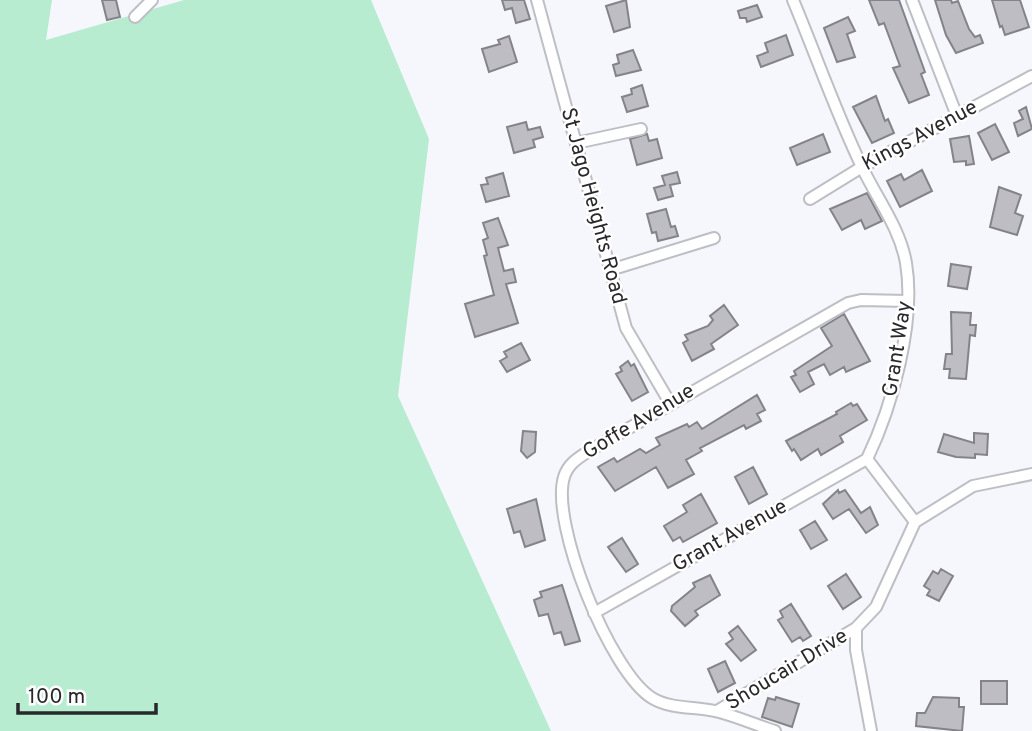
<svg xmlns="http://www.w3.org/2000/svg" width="1032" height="731" viewBox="0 0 1032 731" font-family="Overpass,sans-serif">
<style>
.green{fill:#b7ecd0}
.building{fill:#bdbdc3;stroke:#838388;stroke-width:2}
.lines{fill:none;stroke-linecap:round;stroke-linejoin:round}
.minor-casing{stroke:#bebfc5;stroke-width:14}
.minor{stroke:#fff;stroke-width:10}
.labels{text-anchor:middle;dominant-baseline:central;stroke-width:5;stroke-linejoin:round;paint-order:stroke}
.street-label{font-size:21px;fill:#29292c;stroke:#fff}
</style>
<rect width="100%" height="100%" fill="#f6f7fd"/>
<!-- green -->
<path class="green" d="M0 0H52L46 40 184 0H371L429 139 398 396 551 731H0Z"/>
<!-- building -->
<path class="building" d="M102 0H116L120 17 107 20Z
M502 0H524L530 19 516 23 512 8 505 10Z
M626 0 630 27 614 32 606 6Z
M869 0H899L925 72 921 74 929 95 909 103 893 68 900 66 884 23 879 25Z
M935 0H951L952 3 958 1 969 29 975 37 980 35 983 43 956 53 946 35Z
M992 0H1020L1029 27 1005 35 1002 26 1000 27Z
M757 5 762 17 747 22 746 18H740L738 11Z
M848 17 855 31 847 34 855 57 837 62 824 28Z
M786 35 793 55 761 67 757 56 768 52 765 43Z
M509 36 517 62 489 72 482 49 500 44 498 40Z
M633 50 641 70 616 76 613 65 619 63 617 55Z
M642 85 648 106 627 112 622 97 632 94 631 89Z
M876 96 885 121 888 119 894 133 872 143 853 107Z
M1026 107 1032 129 1018 136 1014 123 1023 119 1019 111Z
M526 122 528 130 540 127 543 137 533 140 535 147 514 153 507 127Z
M995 124 1009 152 992 160 978 133Z
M647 134 649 141 657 139 662 158 637 165 630 139Z
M823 134 830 152 797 165 790 148Z
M969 136 974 164 966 165V161L954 162 950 139Z
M922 170 932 191 900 207 887 181 901 174 904 180Z
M677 172 680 183 670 185 673 196 658 200 654 188 665 185 662 176Z
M503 173 509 196 486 202 481 185 488 184 486 178Z
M999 187 1021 195 1015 213 1023 216 1017 235 990 227Z
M867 193 882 221 865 229 861 220 842 230 830 209Z
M666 209 671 227 675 226 678 236 658 241 656 232 652 233 647 214Z
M498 218 508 245 498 248 504 271 513 269 516 282 506 284 518 323 475 337 465 304 494 295 484 256 487 255 483 240 488 238 483 223Z
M951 264 971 267 967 289 948 286Z
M724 305 738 325 711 344 714 349 692 361 683 343 688 340 685 335 708 326 713 320 710 316Z
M951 312 971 313 970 325H976L975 336 970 335 966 379 949 378 950 369H944L946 354H952Z
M844 314 870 361 846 372 844 367 830 375 824 364 808 372 814 384 800 392 791 377 796 375 794 371 832 346 821 328Z
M521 343 530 360 507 372 500 361 507 357 504 352Z
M628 361 631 366 634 364 648 392 632 401 616 374 622 371 620 367Z
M757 395 765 410 757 414 761 421 746 429 744 425 700 448 702 451 686 460 694 474 668 488 656 467 615 491 598 467 614 458 617 462 640 449 646 453 660 445 656 438 687 424 689 427 697 422 702 429Z
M851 403 853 406 857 404 867 420 840 436 843 442 821 455 818 449 801 460 794 449 792 451 786 441 837 414 836 412Z
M523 431 536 432 535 452 527 458 521 451Z
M974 433 988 434 987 455 975 454V458L956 457 938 452 944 434 974 443Z
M753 467 767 494 749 504 735 477Z
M838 490 839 493 845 490 861 513 870 507 878 525 866 533 849 509 833 519 823 504Z
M701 494 717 523 683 542 680 537 673 541 664 526 687 512 683 505Z
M536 499 545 540 525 547 520 531 514 533 507 509Z
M815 521 827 540 811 549 800 530Z
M622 538 638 564 626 572 608 547Z
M941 569 953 576 939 601 927 595 930 590 924 586 933 571 938 574Z
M846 574 861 597 843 609 828 586Z
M710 575 720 595 695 611 698 615 685 626 671 611 672 606 695 587 693 583Z
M562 585 580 641 565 645 561 632 554 634 548 614 539 616 534 600 542 597 540 592Z
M791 604 811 636 803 641 800 637 792 642 778 620 783 617 780 611Z
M738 626 756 650 741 661 726 644 733 639 729 633Z
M725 661 735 683 718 692 708 669Z
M981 681H1007V704H981Z
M776 697 799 704 792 727 762 717 768 698 775 700Z
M933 697 959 698V707H964L962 731 916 726 917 713H925Z"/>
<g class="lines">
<defs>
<path id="minor" d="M537 0 626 328 670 403
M793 0C816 55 836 113 862 167 877 199 900 228 906 263 916 322 892 407 867 459L915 522
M912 0 957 116
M135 17 152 0
M576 143 641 129
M810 199 862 167 1032 76
M610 270 714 238
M915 522 973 486 1032 474
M594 613 867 459
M717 711 856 628
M775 731C756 725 738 717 719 712 698 706 672 710 652 698 610 672 550 523 564 477 568 464 578 458 589 451L848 303 861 300 907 301
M871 731 856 650V628L876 607 915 522"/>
</defs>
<!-- minor casing -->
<use href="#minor" class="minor-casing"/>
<!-- minor -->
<use href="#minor" class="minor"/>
</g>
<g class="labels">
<!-- street labels -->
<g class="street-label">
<text transform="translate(920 136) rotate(-28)">Kings Avenue</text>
<text transform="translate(593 206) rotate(75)">St Jago Heights Road</text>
<text transform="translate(898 349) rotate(-81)">Grant Way</text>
<text transform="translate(639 422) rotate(-31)">Goffe Avenue</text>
<text transform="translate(730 536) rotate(-29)">Grant Avenue</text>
<text transform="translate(787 670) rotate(-31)">Shoucair Drive</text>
</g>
</g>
<!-- scale -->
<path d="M18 703v10h138v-10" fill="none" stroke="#29292c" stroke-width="3.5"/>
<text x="28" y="703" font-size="21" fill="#29292c" stroke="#ffffff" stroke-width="5" paint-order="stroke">100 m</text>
</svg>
